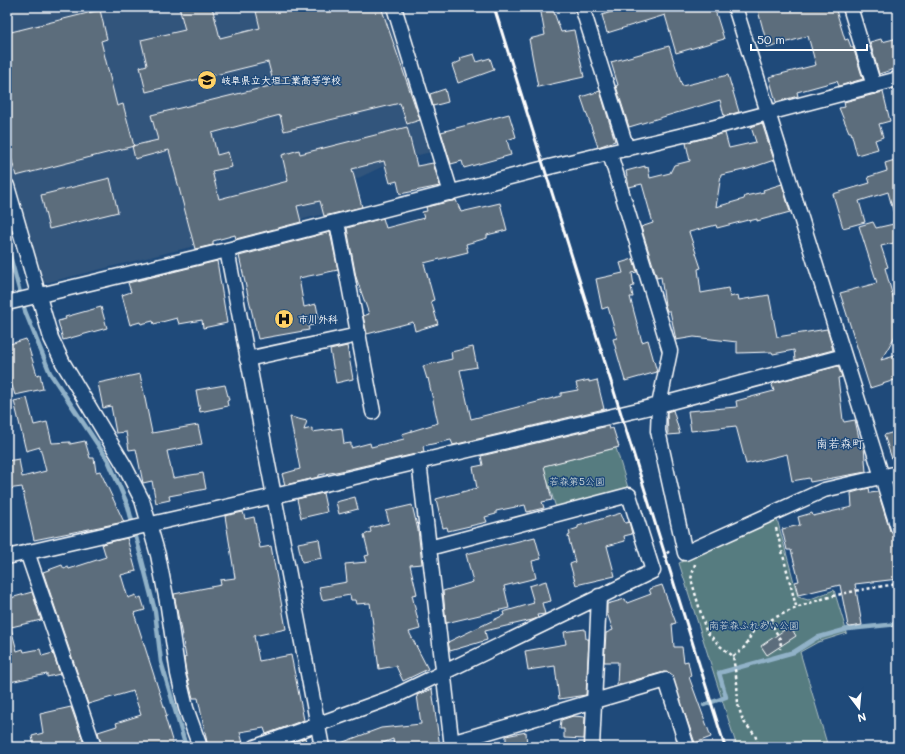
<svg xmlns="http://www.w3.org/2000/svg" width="905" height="754" viewBox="0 0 905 754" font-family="Mali,'Klee One',sans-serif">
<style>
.built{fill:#31547b}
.green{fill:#567b80;stroke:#aabdc0}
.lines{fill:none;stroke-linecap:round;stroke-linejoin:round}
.stream{stroke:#91b2c8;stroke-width:4.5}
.building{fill:#5b6d7c;stroke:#fff}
.street-casing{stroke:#fff;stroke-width:17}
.path{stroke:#fff;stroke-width:2.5;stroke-dasharray:3 3;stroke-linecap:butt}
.street{stroke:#1f4a7a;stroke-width:14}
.rail{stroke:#fff;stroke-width:3}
.labels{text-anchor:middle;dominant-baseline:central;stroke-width:3;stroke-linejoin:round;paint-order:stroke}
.poi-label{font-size:10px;font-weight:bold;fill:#fff;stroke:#1f4a7a;text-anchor:start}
.park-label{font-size:10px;fill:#d5dedf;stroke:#1f4a7a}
.quarter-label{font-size:12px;fill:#fff;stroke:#1f4a7a}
</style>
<rect width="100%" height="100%" fill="#1f4a7a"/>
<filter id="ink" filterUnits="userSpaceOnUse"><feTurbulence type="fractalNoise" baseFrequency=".025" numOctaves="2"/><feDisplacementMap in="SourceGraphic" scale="8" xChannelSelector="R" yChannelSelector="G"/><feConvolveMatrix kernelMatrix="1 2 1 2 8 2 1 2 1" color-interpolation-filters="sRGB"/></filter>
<g filter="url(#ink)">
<!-- built -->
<path class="built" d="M7 7H384L431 152 394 161 323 195 328 213 41 284 7 160Z"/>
<!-- green -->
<path class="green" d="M616 448 629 491 557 511 543 466Z
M777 519 798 597 808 600 834 590 847 633 818 642 800 652 828 747H737L679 563Z"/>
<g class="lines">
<!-- stream -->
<path class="stream" d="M7 245 25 311 50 373 108 460 128 506 155 611 161 662 186 747
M704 705 726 697 719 673 794 652 816 638 848 629 898 624"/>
</g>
<!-- building -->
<path class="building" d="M179 7H212L220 38 260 28 255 7H381L420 120 407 124 400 103 284 131 280 115 212 133 217 155 228 152 232 167 212 171 219 199 288 181 282 155 299 150 300 154 407 127 417 166 433 163 440 186 400 194 397 181 390 183 384 161 352 169 362 207 324 216 320 201 297 206 301 222 236 239 235 235 213 241V245L195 249 169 150 135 159 132 146 158 140 151 115 274 85 268 62 146 92 140 67 147 65 141 40 185 30Z
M540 7H552L561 32 574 30 584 77 538 87 529 39 545 35Z
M627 7H714L724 39 676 53 665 15 607 33 602 15Z
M757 7H835L845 40 848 39 851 47H853L863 79 839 86 837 81 797 92 798 96 776 102 769 77 816 65 808 36 768 48Z
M100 10 107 39 101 41 117 106 123 104 134 146 16 176 7 142V33Z
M898 38V68L879 74 870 42 881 39 882 42Z
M669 46 682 86 728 75 739 112 724 116 720 100 629 127 616 86 618 85 611 62Z
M474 54 477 62 490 58 494 70 458 83 452 65 461 61 460 58Z
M445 89 448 102 433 106 430 94Z
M600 91 615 141 598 147 581 97Z
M883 92 890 121 879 124 883 137 875 140 878 149 857 155 851 132H849L839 108 845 107 844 102Z
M509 114 516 137 507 140 511 155 464 168 462 161 451 164 441 132Z
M762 123 774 160 748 169 721 175 716 207 744 199 745 196 764 192 763 190 782 184 790 212 757 221V219L749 221 748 220 717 228 716 225 689 232 701 268 698 269 701 293 728 288 730 297 738 295 739 300 769 295 777 337 827 329 833 350 795 360 794 350 773 354 772 352 737 353V342L694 337 676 340 670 311H667L665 305 661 277 657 278 641 227 653 223 642 184 629 187 626 171 645 166V168L648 167 650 178 670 173 674 165 690 161 686 143 725 133 729 148 756 142 751 127Z
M898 159V213L894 214 888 192 859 201 865 222 843 228 833 194 870 183 868 177 887 171 885 163Z
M110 178 118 212 49 229 41 195Z
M456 200 461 212 500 203 507 230 487 235V238L466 244 468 252 424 263 434 300 431 301 438 324 415 331 413 322 367 334 363 316 369 314 356 277 347 228 383 218 386 228 424 218 422 212 427 211 426 207Z
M873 222 876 228 898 223V242L881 246 888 267 885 268 898 315V331L881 360 898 355V379L870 388 840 293 877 283 859 226Z
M330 232 338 270 299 278 304 307 316 304 320 324 308 326 309 330 258 339 239 256Z
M633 259 637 272 632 273 634 286 631 287 633 297H630L642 342 648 340 657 372 625 381 613 339 617 338 608 307 602 309 596 279 623 273 620 263Z
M217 261 227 323 203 328 202 320 179 324 177 318 154 324 153 321 141 324 140 322 130 325 122 295 131 292 128 283Z
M101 307 107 328 63 340 58 321 66 319 65 317Z
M26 339 37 375 40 374 43 389 15 395 7 369V345Z
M347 346 353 379 336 383 330 350Z
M473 347 477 367 460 370 471 419 561 396V393L578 390 576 383 589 380V382L597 380 604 409 453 445 451 440 423 446 424 452 341 471 319 475V477L285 485 282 474 300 469 290 417 307 421 304 430 312 428V432L342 428 344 444 351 443V448L370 443 371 447 404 439 402 434 438 423 428 378 427 379 423 366 452 359 451 352Z
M838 366 842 377 838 378 843 420 844 422 855 420 861 447H864L866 472 810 482 809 478 792 481 787 454 746 464 736 426 691 431 688 411 737 407 736 401 774 391 772 385 774 383Z
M140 374 152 433 198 425 202 444 167 451 173 478 203 473 206 489 169 496 170 500 156 503 152 481 143 483 136 449 129 450 126 432 116 433 111 406 103 408 98 383Z
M225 385 229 400 227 401 228 406 200 412 196 390Z
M27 398 34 425 47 422 52 443 70 442V444L85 441 90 458H94L96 472 100 471 124 522 34 540 22 487 7 489V461L19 459 22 477 46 471 40 447 26 451 14 401Z
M673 410 680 434 668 435 667 412Z
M608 426 609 429 613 428 619 447 544 466 552 500 542 502 544 508 527 512 525 505 496 511V514L485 517 487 522 448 531 447 527 443 528 436 499 477 488 473 467 483 465 481 456Z
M898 431V465H894L884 435Z
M869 488 870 493 878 492 890 531 893 534 898 536V579L855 584 862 625 850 627 848 626 840 585 798 595 795 582 799 581 791 550H787L782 529 800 525 798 517 812 513 813 516 852 507 851 493Z
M323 493 327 512 301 518 297 499Z
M355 497 358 509 339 514 336 502Z
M412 505 418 530 422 564 410 565 417 594 412 595 420 629 409 632 428 669 403 681 396 666 379 669 370 603 356 604 355 600H351L350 595 322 600 319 587 347 582 345 564 367 562 365 556 369 555 364 535 371 532 370 528 389 523 386 511Z
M243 512 245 519 254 517 260 548 271 546 286 629 254 636 259 661 291 655 304 720 266 734 264 728 240 732 244 747H208L198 698H193L186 672 184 658 186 657 174 594 221 585 220 580 235 578 225 516Z
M621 513 625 523 629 522 632 534 624 536 625 541 607 546 615 576 576 585 570 564 575 562 568 536 570 535 569 531 578 528V526Z
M535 537 541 559 532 561 536 578 504 586 509 608 446 623 443 591 473 582 466 554Z
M127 538 136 571 121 575 128 598 136 595 137 599 141 597 145 610 134 613 167 716 165 717 174 747H102L98 732 117 726 116 723 141 715 133 691 88 704 43 572 62 565 64 569 68 567 69 569 106 557 102 544Z
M319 539 322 558 302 562 298 543Z
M546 581 551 601 542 603 545 614 537 615 538 618 532 620 485 631 487 640 450 651 448 642 504 615 503 612 534 603 529 586Z
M662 585 676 623 672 624 674 647H682L684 662 688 661 691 676 689 677 711 737 695 743 671 674 664 672 617 685 618 662H604L606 633 613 630 607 613V604L625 599 627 603 651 594 649 589Z
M32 592 41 620 7 628V599Z
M790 626 796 636 767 655 761 646Z
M11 628 17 651 23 649 24 652 40 649 42 656 53 653 60 674 47 677V674L10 682 7 669V629Z
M585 629 586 639H589L586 695 559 699 555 666 528 670 525 651 566 644 564 632Z
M432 689 440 747H424L423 744 394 747 393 739 373 747H330L381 728 421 724 417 695Z
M71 707 85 747H34L32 736 43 733 40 714Z
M573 716 585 717 584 739 564 738V729H560L561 720Z
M526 732 527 747H506V736Z
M305 738 308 747H280Z"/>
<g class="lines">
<defs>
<path id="street" d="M394 7 451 193
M582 7 627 149
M735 7 898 528
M850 7 874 86
M610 154 670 351 659 405 658 431 685 553 824 490 898 473
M7 186 51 338 63 363 124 465 142 500 158 555 168 607 178 674 186 708 200 747
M337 222 373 412
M227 250 322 747
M7 303 227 250 545 168 700 131 898 79
M247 359 358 335
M419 461 452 747
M27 552 94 747
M7 557 274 496 659 405 844 356
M451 743 666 680 687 747
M255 747 393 697 653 571 629 495 429 548
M592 747 599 596"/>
</defs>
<!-- street casing -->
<use href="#street" class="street-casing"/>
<!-- path -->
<path class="path" d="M776 528 796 606
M663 558 670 550
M695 564 691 579 706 631 720 646 733 656 737 683 738 705 743 721 755 735 759 747
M770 621 781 641 780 649
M733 656C751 647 747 634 758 627 803 600 847 591 898 584"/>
<!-- street -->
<use href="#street" class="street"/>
<!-- rail -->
<path class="rail" d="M494 7 725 747"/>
</g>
</g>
<!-- icons -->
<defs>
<symbol id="school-disc" viewBox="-11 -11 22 22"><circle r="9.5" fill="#ffd166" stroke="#1f4a7a"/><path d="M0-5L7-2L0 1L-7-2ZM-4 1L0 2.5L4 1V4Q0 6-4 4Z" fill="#111"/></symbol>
<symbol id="hospital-disc" viewBox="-11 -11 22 22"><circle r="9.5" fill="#ffd166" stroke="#1f4a7a"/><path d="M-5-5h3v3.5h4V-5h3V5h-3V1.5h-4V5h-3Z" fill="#111"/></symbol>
</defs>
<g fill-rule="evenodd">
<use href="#school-disc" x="196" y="69" width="22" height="22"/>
<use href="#hospital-disc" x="273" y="308" width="22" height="22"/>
</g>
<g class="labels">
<!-- poi labels -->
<g class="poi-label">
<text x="221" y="80">岐阜県立大垣工業高等学校</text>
<text x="298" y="319">市川外科</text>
</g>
<!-- park labels -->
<g class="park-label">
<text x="577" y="481">若森第5公園</text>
<text x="754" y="625">南若森ふれあい公園</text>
</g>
<!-- quarter labels -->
<g class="quarter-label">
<text x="840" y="443">南若森町</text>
</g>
</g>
<!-- margin -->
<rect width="905" height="754" fill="none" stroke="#1f4a7a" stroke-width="24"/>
<rect x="12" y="12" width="881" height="730" fill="none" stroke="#fff" stroke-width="1.5" filter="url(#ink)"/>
<!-- north arrow -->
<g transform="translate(859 708) rotate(164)" stroke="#1f4a7a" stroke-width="3" paint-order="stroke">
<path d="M0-3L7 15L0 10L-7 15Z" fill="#ffffff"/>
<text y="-6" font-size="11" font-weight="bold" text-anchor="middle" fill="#ffffff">N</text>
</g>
<!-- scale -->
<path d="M751 44v6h116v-6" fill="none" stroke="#ffffff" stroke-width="2"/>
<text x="757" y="44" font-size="12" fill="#ffffff" stroke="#1f4a7a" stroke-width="3" paint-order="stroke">50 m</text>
</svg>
